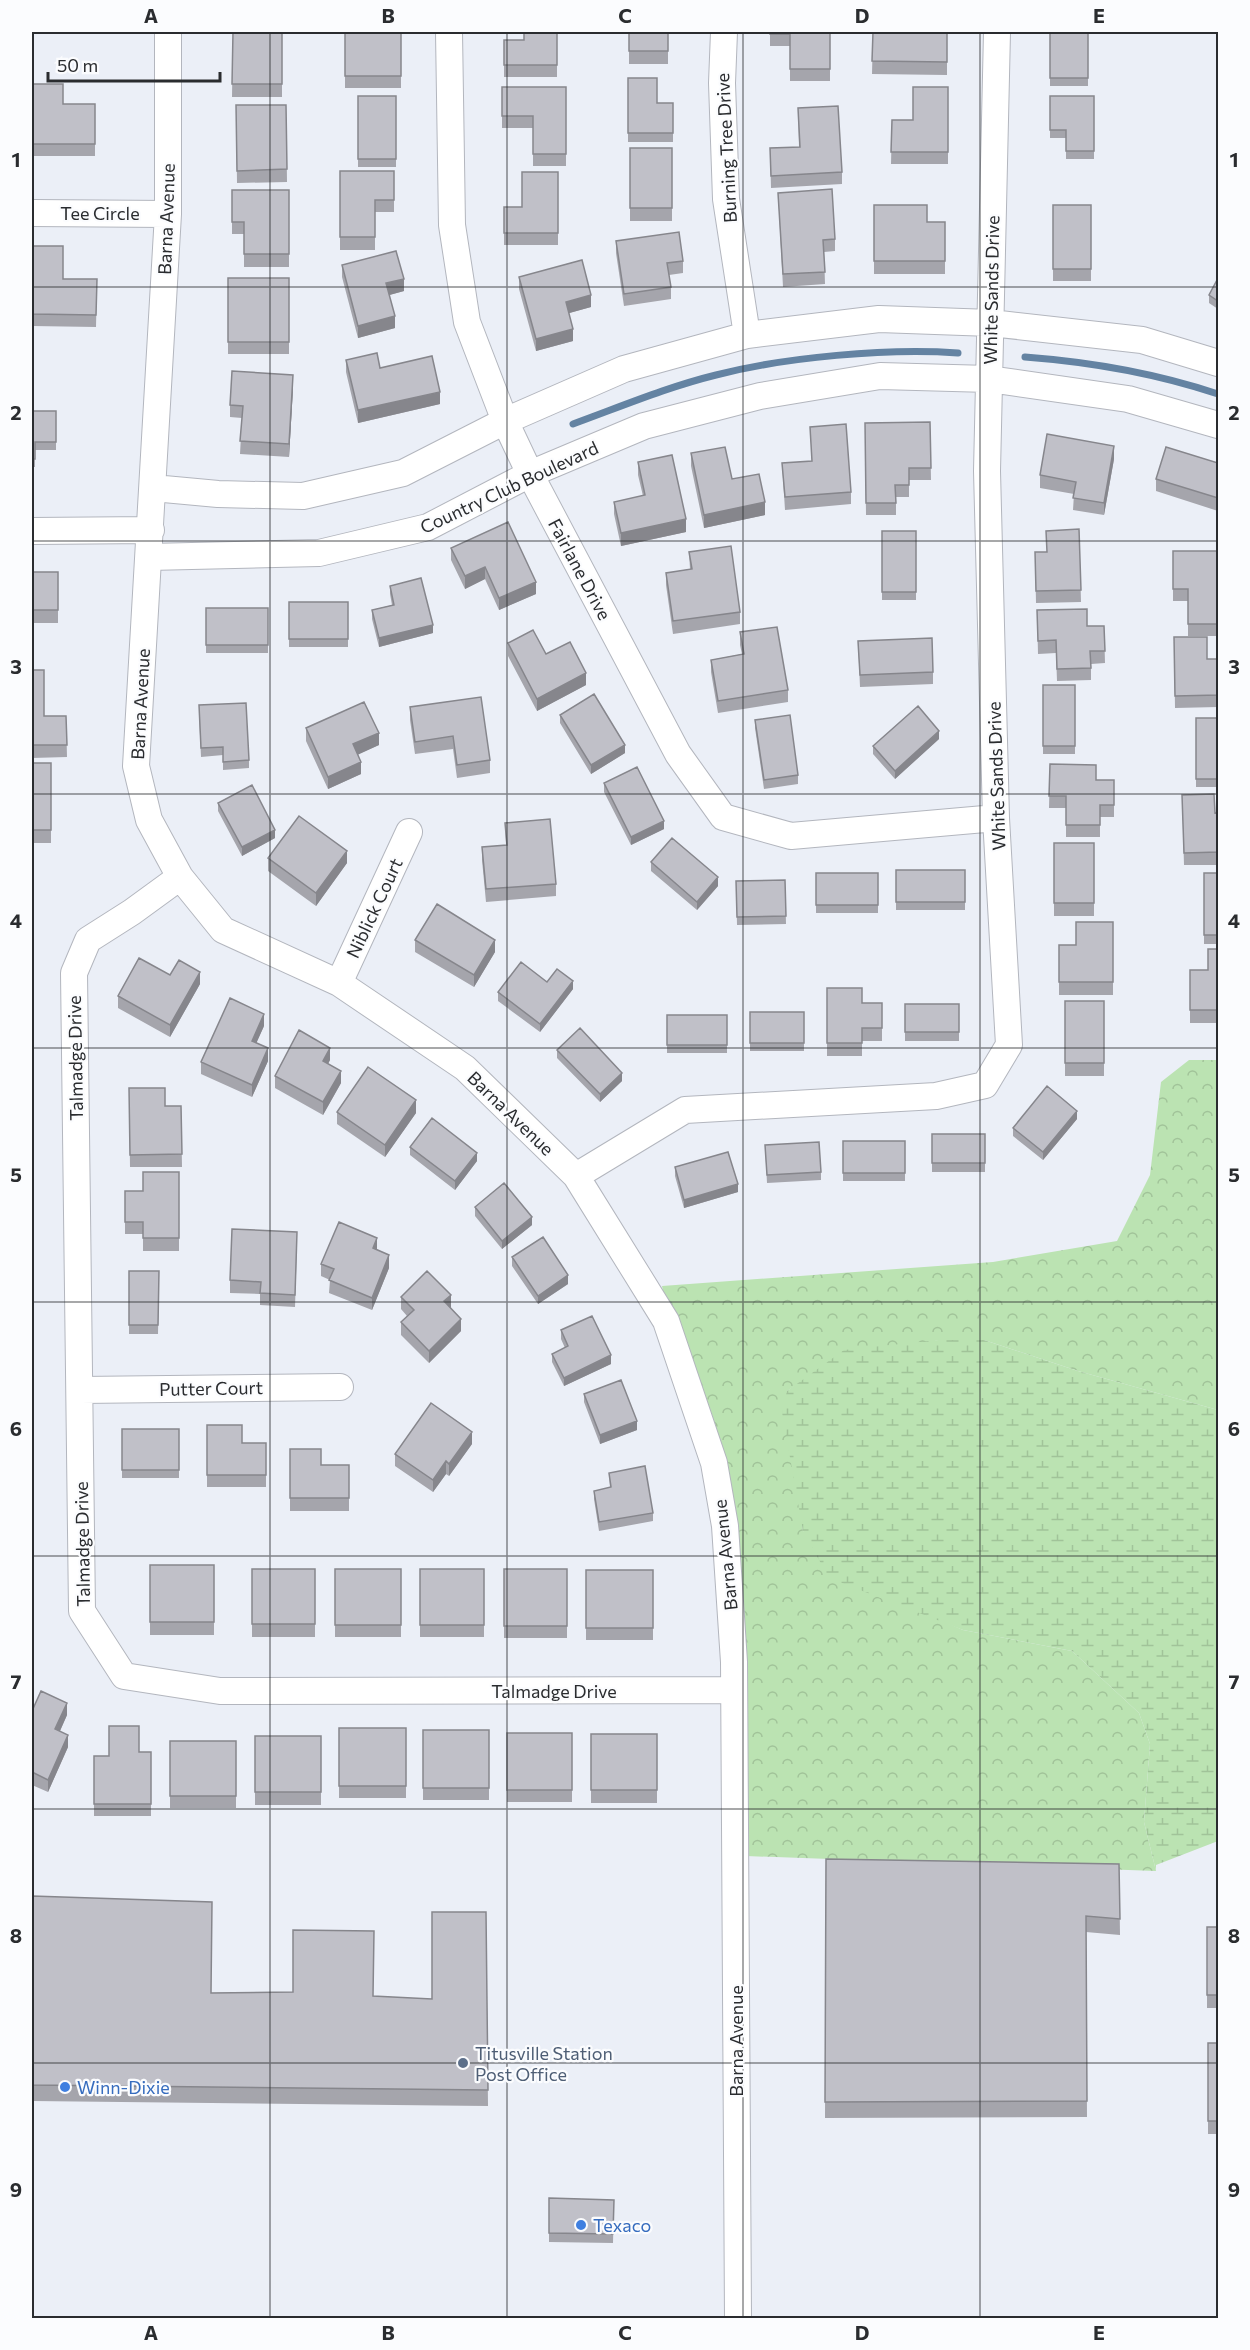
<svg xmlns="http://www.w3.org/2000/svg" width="1250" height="2350" viewBox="0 0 1250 2350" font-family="Commissioner,sans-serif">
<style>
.forest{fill:url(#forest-crowns)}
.wetland{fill:url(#wetland-marsh)}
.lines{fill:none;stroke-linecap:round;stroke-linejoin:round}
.stream{stroke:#6483a2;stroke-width:7}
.minor-casing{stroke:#b3b6be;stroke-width:28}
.minor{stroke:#fff;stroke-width:26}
.wall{fill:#a5a5ac}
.shaded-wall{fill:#86868c}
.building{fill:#c0c0c8;stroke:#86868c;stroke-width:1.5}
.grid{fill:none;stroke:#2a2c2f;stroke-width:1.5;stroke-opacity:0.55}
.service-dot{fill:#5c6f8a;stroke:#fbfcfe;stroke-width:2}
.shop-dot{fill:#3f7fe0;stroke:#fbfcfe;stroke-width:2}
.labels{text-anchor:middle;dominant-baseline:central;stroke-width:4.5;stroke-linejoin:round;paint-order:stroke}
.street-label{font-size:18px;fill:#2a2c2f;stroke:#fbfcfe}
.service-label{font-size:18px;fill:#4e5e75;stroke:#fbfcfe;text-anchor:start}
.shop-label{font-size:18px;fill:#366cbe;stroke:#fbfcfe;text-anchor:start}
.neatline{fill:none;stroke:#2a2c2f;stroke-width:2}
.grid-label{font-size:20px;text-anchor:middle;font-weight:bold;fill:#2a2c2f}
</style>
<defs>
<pattern id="forest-crowns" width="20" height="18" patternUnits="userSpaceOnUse" patternTransform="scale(1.5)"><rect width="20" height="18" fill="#bbe3b2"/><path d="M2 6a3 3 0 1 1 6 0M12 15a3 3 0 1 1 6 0" fill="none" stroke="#a1c399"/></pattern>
<pattern id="wetland-marsh" width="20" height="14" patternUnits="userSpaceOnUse" patternTransform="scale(1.5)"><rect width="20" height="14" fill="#bbe3b2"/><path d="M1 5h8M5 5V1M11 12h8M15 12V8" fill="none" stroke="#a1c399"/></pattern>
</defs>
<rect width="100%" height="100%" fill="#ebeff7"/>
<!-- forest -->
<path class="forest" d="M1189 1060H1218V1410L1078 1371 984 1340H938L803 1381 787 1391 803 1531 927 1614 963 1630 1072 1651 1139 1713 1150 1744 1144 1822 1156 1871 746 1856V1661L662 1286 993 1262 1117 1241 1150 1175 1161 1082Z"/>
<!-- wetland -->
<path class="wetland" d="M938 1340H984L1078 1371 1218 1410V1841L1156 1865V1871L1144 1822 1150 1744 1139 1713 1072 1651 963 1630 829 1578 803 1531 782 1412 787 1391 844 1350Z"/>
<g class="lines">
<!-- stream -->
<path class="stream" d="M1025 357C1091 362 1155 373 1218 394
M573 424C620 407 667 387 716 375 786 357 887 348 958 353"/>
<defs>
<path id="minor" d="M168 32V214L136 766 149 820 180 877 223 930 339 983 465 1068 576 1176 666 1321 714 1463 725 1526 734 1662 738 2318
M449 32 452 225 467 322 505 421 530 474 678 754 723 817 791 836 996 818
M724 32 722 83 726 199 747 335
M32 213 168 214
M153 488 218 494 303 496 403 473 505 421 624 369 747 335 879 319 991 323 1142 340 1218 363
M32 531 151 530
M149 557 319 553 428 527 530 474 644 426 760 396 880 376 989 379 1128 399 1218 425
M180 877 132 912 88 940 74 973 82 1611 124 1676 220 1691 733 1690
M339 983 409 832
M576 1176 685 1110 936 1096 985 1085 1009 1045 996 818 987 471 997 32
M81 1390 340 1387"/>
</defs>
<!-- minor casing -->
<use href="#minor" class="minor-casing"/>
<!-- minor -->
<use href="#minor" class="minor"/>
</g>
<!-- wall -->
<path class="wall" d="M233 32H282V97H232Z
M345 32H401V88H345Z
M557 32V77H504V40H524Z
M629 32H668V64H629Z
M770 32H830V81H790V46H770Z
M873 32H947V75L872 74Z
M1050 32H1088V86H1050Z
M628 78 657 103H673V142H628Z
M32 84 63 104H95V156H32Z
M502 87H566V166H533V128H502Z
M948 87V164H891L892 120H913Z
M358 96H396V167H358Z
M1050 96H1094V159H1066V138H1050Z
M236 105H286L287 182 237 183Z
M798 108 842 172V184L771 188 770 148 799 147Z
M630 148H672V221H630Z
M340 171H394V212H375V250H340Z
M558 172V245H504V207H522Z
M232 190H289V267H244V234H232Z
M778 193 835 239V251L824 252 825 284 783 287Z
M874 205 927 222H945V274H874Z
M1053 205H1091V281H1053Z
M616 241 683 261V273L669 275 671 287V299L624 306 616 253Z
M32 246 63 279H97L96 327 32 326Z
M342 265 404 291 389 295 395 328 358 338 342 277Z
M519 277 591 307 569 313 573 341 536 351 519 289Z
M228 278H289V354H228Z
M1218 278V309L1209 303V295Z
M346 360 380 368 440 404 358 423 346 372Z
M293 388 289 457 240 454 242 418 230 417V405Z
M32 411H56V450H35V467H32Z
M930 422 931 480H909V497H896V515H866L865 423Z
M810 427 851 492V504L785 510 782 463 812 461Z
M691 453 732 479 765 515 704 528 691 466Z
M1114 459 1104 515 1073 510 1074 494 1040 488V475Z
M638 462 686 532 621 546 614 514V502L643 496 638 475Z
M1218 463V511L1156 491V479Z
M1079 529 1081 602 1036 603 1035 552H1046Z
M882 531H916V600H882Z
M451 548 536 594 499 610 485 579 465 589 451 560Z
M1173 551H1218V636H1188V601H1173Z
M689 552 740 612V624L673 634 666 585V573L690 569Z
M32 572H58V623H32Z
M390 586 433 633 379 647 372 619V610L392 605 390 594Z
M289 602H348V647H289Z
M206 608H268V653H206Z
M1037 610 1087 626H1104L1105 663 1091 664V680L1057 681 1056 653 1038 654Z
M740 632 788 690V702L718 713 711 672V660L742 654 740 645Z
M1174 637 1207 659H1218V707L1175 708Z
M858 641 933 672V684L860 687Z
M508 643 546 654 586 685 537 711 508 656Z
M32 670 44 716H66L67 757 32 758Z
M1043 685H1075V754H1043Z
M410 707 490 760V773L457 778 453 749 415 754 410 720Z
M199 714 249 760V768L223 770V755L201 757Z
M560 715 625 753 591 774 560 723Z
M1196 718H1218V787H1196Z
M755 720 798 775V784L764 789 755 728Z
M306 728 379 745 358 754 361 774 328 789 306 741Z
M939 739 895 779 873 754V746Z
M32 763H51V843H32Z
M1050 764 1096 780H1114V817H1100V837H1066V808H1049Z
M604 783 664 829 631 845 604 792Z
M1182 795 1215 813 1218 812V865H1184Z
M218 803 275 838 242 856 218 811Z
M505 823 556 884V896L486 902 482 860V847L506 845Z
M1054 843H1094V916H1054Z
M268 858 347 863 316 906 268 871Z
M651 862 718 886 697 910 651 871Z
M896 870H965V910H896Z
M816 873H878V913H816Z
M1204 873H1218V944H1204Z
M785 880 786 924 737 925 736 881Z
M1113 922V995H1059V945H1076Z
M415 940 495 952 474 987 415 952Z
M1218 949V1023H1190V970H1208Z
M170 975 200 984 170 1037 118 1008V996Z
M547 982 573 989 540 1032 498 1001V992Z
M827 988 862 1003H882V1041H862V1056H827Z
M1065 1001H1104V1076H1065Z
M905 1004H959V1041H905Z
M750 1012H804V1051H750Z
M667 1015H727V1053H667Z
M264 1026 256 1043 268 1061 252 1097 201 1074V1062Z
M557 1050 622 1081 600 1102 557 1058Z
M330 1060 328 1064 341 1083 323 1115 275 1088V1076Z
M129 1088 165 1106H181L182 1167H130Z
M337 1112 416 1113 385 1157 337 1124Z
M1077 1119 1043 1160 1013 1136V1128Z
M932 1134H985V1172H932Z
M843 1141H905V1181H843Z
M765 1145 821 1172V1180L767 1183Z
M410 1147 477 1161 455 1190 410 1155Z
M675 1167 738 1192 684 1208 675 1176Z
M179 1172V1251H143V1234H125V1191H143Z
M475 1207 532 1225 502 1249 475 1216Z
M297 1244 295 1307 260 1305V1294L230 1293V1280Z
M377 1250 389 1268 372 1310 329 1293 330 1280 321 1276V1264Z
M512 1257 568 1284 538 1304 512 1266Z
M129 1271H159L158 1334H129Z
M401 1297 451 1307 450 1308 461 1331 429 1363 401 1335V1322L407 1316 401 1309Z
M561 1330 611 1364 564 1386 552 1362V1354L565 1348 561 1339Z
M584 1394 637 1430 600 1444 584 1402Z
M207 1425 242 1443H266V1487H207Z
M122 1429H179V1478H122Z
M472 1444 449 1476 446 1474 433 1492 395 1466V1454Z
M290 1449 321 1465H349V1511H290Z
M609 1473 653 1513V1521L599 1531 594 1499V1491L610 1488Z
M150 1565H214V1635H150Z
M252 1569H315V1637H252Z
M335 1569H401V1637H335Z
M420 1569H484V1637H420Z
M504 1569H567V1638H504Z
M586 1570H653V1640H586Z
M32 1711 67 1715 60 1731 68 1747 48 1792 32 1785Z
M339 1728H406V1798H339Z
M423 1730H489V1800H423Z
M507 1733H572V1802H507Z
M591 1734H657V1803H591Z
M255 1736H321V1805H255Z
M170 1741H236V1808H170Z
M139 1752H151V1816H94V1756H109Z
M826 1859 1119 1864 1120 1935 1086 1932 1087 2117 825 2118Z
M32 1896 211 1993 373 1996 432 1999 486 1912 488 2106 32 2101Z
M1207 1927H1218V2008H1207Z
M1208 2043H1218V2134H1208Z
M549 2198 614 2200 613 2243 549 2242Z"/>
<!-- shaded-wall -->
<path class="shaded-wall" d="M404 279V291L386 296V283Z
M591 295V307L566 314V302Z
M395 316V328L358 338V326Z
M573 329V341L536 351V339Z
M293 375V388L289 457V444Z
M440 392V404L358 423V410Z
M1114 446V459L1104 515V503Z
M765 502V515L704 528V515Z
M686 519V532L621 546V533Z
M485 567V579L465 589V576Z
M536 582V594L499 610V598Z
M433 625V633L379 647V638Z
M586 673V685L537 711V699Z
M939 731V739L895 779V771Z
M379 733V745L353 757V744Z
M625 745V753L591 774V765Z
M361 762V774L328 789V777Z
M664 821V829L631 845V837Z
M275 830V838L242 856V847Z
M347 851V863L316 906V893Z
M718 877V886L697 910V902Z
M495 940V952L474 987V975Z
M200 972V984L170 1037V1025Z
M573 981V989L540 1032V1024Z
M264 1014V1026L252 1053V1041Z
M268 1048V1061L252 1097V1085Z
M330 1048V1060L323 1073V1061Z
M341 1071V1083L323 1115V1102Z
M622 1073V1081L600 1102V1094Z
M416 1100V1113L385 1157V1145Z
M1077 1111V1119L1043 1160V1152Z
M477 1153V1161L455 1190V1181Z
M738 1184V1192L684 1208V1200Z
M532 1217V1225L502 1249V1241Z
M377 1238V1250L373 1248Z
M389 1255V1268L372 1310V1298Z
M568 1275V1284L538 1304V1296Z
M451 1295V1307L444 1314V1301Z
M461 1319V1331L429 1363V1351Z
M611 1355V1364L564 1386V1378Z
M637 1421V1430L600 1444V1435Z
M472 1432V1444L449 1476V1464Z
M446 1461V1474L433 1492V1480Z
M67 1703V1715L55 1742V1729Z
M68 1735V1747L48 1792V1780Z"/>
<!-- building -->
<path class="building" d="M233 32H282V84H232Z
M345 32H401V76H345Z
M524 32H557V65H504V40H524Z
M629 32H668V51H629Z
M770 32H830V69H790V34H770Z
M873 32H947V62L872 61Z
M1050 32H1088V78H1050Z
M628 78H657V103H673V133H628Z
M32 84H63V104H95V144H32Z
M502 87H566V154H533V116H502Z
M913 87H948V152H891L892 120H913Z
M358 96H396V159H358Z
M1050 96H1094V151H1066V130H1050Z
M236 105H286L287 169 237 171Z
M838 106 842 172 771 176 770 148 800 147 798 108Z
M630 148H672V208H630Z
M340 171H394V200H375V237H340Z
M522 172H558V233H504V207H522Z
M832 189 835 239 823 240 825 272 783 274 778 193Z
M232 190H289V254H244V222H232Z
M874 205H927V222H945V261H874Z
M1053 205H1091V269H1053Z
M679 232 683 261 667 263 671 287 624 294 616 241Z
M32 246H63V279H97L96 315 32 314Z
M396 251 404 279 386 283 395 316 358 326 342 265Z
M582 260 591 295 566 302 573 329 536 339 519 277Z
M228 278H289V342H228Z
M1218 278V301L1209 295Z
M377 353 380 368 432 356 440 392 358 410 346 360Z
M232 371 293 375 289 444 240 441 243 406 230 405Z
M32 411H56V442H35V459H32Z
M930 422 931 468H909V485H895L896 503H866L865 423Z
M846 424 851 492 785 497 782 463 812 461 810 427Z
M1047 434 1114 446 1104 503 1073 498 1076 482 1040 475Z
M725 447 732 479 759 474 765 502 704 515 691 453Z
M1166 447 1218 463V498L1156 479Z
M672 455 686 519 621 533 614 502 645 495 638 462Z
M508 522 536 582 499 598 485 567 465 576 451 548Z
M1079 529 1081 590 1036 591 1035 552H1047L1046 531Z
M882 531H916V592H882Z
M731 546 740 612 673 621 666 573 692 569 689 552Z
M1173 551H1218V624H1188V589H1173Z
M32 572H58V610H32Z
M421 578 433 625 379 638 372 610 394 605 390 586Z
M289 602H348V639H289Z
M206 608H268V645H206Z
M1087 609V626H1104L1105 651H1090L1091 668 1057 669 1056 640 1038 641 1037 610Z
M777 627 788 690 718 701 711 660 744 654 740 632Z
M533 630 546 654 570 642 586 673 537 699 508 643Z
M1174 637H1207V659H1218V695L1175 696Z
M932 638 933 672 860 675 858 641Z
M32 670H44V716H66L67 745H32Z
M1043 685H1075V746H1043Z
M594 694 625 745 591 765 560 715Z
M481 697 490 760 457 765 453 736 415 742 410 707Z
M364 702 379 733 353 744 361 762 328 777 306 728Z
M246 703 249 760 223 762V747L201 748 199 705Z
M918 706 939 731 895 771 873 746Z
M790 715 798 775 764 780 755 720Z
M1196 718H1218V779H1196Z
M32 763H51V830H32Z
M1050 764 1096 765V780H1114V805H1100V825H1066V796H1049Z
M637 767 664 821 631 837 604 783Z
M252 785 275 830 242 847 218 803Z
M1214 794 1215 813 1218 812V852L1184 853 1182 795Z
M299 816 347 851 316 893 268 858Z
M550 819 556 884 486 889 482 847 507 845 505 823Z
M672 838 718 877 697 902 651 862Z
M1054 843H1094V903H1054Z
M896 870H965V902H896Z
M816 873H878V905H816Z
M1204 873H1218V935H1204Z
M785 880 786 916 737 917 736 881Z
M437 904 495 940 474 975 415 940Z
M1076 922H1113V982H1059V945H1076Z
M1208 949H1218V1010H1190V970H1208Z
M139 958 170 975 179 960 200 972 170 1025 118 996Z
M521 962 547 982 557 969 573 981 540 1024 498 992Z
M827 988H862V1003H882V1028H862V1043H827Z
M230 998 264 1014 252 1041 268 1048 252 1085 201 1062Z
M1065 1001H1104V1063H1065Z
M905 1004H959V1032H905Z
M750 1012H804V1043H750Z
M667 1015H727V1045H667Z
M580 1028 622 1073 600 1094 557 1050Z
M299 1030 330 1048 323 1061 341 1071 323 1102 275 1076Z
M368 1067 416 1100 385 1145 337 1112Z
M1047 1086 1077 1111 1043 1152 1013 1128Z
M129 1088H165V1106H181L182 1154 130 1155Z
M432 1118 477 1153 455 1181 410 1147Z
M932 1134H985V1163H932Z
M843 1141H905V1173H843Z
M819 1142 821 1172 767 1175 765 1145Z
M728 1152 738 1184 684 1200 675 1167Z
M143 1172H179V1238H143V1222H125V1191H143Z
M504 1183 532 1217 502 1241 475 1207Z
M339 1222 377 1238 373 1248 389 1255 372 1298 329 1280 334 1269 321 1264Z
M232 1229 297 1232 295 1295 260 1293 261 1282 230 1280Z
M543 1237 568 1275 538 1296 512 1257Z
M129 1271H159L158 1325H129Z
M427 1271 451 1295 444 1301 461 1319 429 1351 401 1322 414 1310 401 1297Z
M592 1316 611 1355 564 1378 552 1354 568 1346 561 1330Z
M621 1380 637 1421 600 1435 584 1394Z
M431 1403 472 1432 449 1464 446 1461 433 1480 395 1454Z
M207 1425H242V1443H266V1475H207Z
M122 1429H179V1470H122Z
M290 1449H321V1465H349V1498H290Z
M645 1466 653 1513 599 1522 594 1491 611 1487 609 1473Z
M150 1565H214V1622H150Z
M252 1569H315V1624H252Z
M335 1569H401V1625H335Z
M420 1569H484V1625H420Z
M504 1569H567V1626H504Z
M586 1570H653V1628H586Z
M41 1691 67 1703 55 1729 68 1735 48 1780 32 1772V1711Z
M109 1726H139V1752H151V1804H94V1756H109Z
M339 1728H406V1786H339Z
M423 1730H489V1788H423Z
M507 1733H572V1790H507Z
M591 1734H657V1790H591Z
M255 1736H321V1792H255Z
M170 1741H236V1796H170Z
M826 1859 1119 1864 1120 1919 1086 1916 1087 2101 825 2102Z
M32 1896 212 1902 211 1993 293 1992V1930L374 1931 373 1996 432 1999V1912H486L488 2090 32 2085Z
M1207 1927H1218V1995H1207Z
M1208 2043H1218V2121H1208Z
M549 2198 614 2200 613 2234 549 2233Z"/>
<!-- grid -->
<path class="grid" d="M270 32V2318M507 32V2318M743 32V2318M980 32V2318M32 287H1218M32 541H1218M32 794H1218M32 1048H1218M32 1302H1218M32 1556H1218M32 1809H1218M32 2063H1218"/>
<!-- markers -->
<circle class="service-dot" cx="463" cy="2063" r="6"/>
<g class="shop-dot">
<circle cx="65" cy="2087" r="6"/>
<circle cx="581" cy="2225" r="6"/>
</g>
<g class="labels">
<!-- street labels -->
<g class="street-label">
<text transform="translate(726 148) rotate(-93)">Burning Tree Drive</text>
<text x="100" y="213">Tee Circle</text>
<text transform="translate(166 219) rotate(-88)">Barna Avenue</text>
<text transform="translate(991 290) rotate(-89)">White Sands Drive</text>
<text transform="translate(509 487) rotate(-25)">Country Club Boulevard</text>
<text transform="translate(580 569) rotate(62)">Fairlane Drive</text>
<text transform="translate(140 704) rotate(-87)">Barna Avenue</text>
<text transform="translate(996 776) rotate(-92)">White Sands Drive</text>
<text transform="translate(374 908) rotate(-65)">Niblick Court</text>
<text transform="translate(75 1058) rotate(-91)">Talmadge Drive</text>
<text transform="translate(511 1113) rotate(44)">Barna Avenue</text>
<text transform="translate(211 1388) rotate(-1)">Putter Court</text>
<text transform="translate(82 1544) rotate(-91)">Talmadge Drive</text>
<text transform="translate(725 1555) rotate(-96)">Barna Avenue</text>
<text x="554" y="1691">Talmadge Drive</text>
<text transform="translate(736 2041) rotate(-90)">Barna Avenue</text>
</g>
<!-- service labels -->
<g class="service-label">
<text x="475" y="2053">Titusville Station<tspan x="475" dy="21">Post Office</tspan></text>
</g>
<!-- shop labels -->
<g class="shop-label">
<text x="77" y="2087">Winn-Dixie</text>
<text x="593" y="2225">Texaco</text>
</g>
</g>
<!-- border -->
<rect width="1250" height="2350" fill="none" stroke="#fbfcfe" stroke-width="66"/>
<!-- scale -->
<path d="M48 72v9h172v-9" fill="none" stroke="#2a2c2f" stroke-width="3"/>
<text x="57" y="72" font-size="18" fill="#2a2c2f" stroke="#fbfcfe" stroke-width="4.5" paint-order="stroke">50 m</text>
<rect x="33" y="33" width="1184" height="2284" class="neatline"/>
<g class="grid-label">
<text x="151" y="23">A</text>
<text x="388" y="23">B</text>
<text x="625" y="23">C</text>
<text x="862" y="23">D</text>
<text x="1099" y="23">E</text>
<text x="16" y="167">1</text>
<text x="1234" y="167">1</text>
<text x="16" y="420">2</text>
<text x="1234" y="420">2</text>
<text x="16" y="674">3</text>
<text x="1234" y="674">3</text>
<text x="16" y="928">4</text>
<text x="1234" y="928">4</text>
<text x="16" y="1182">5</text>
<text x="1234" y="1182">5</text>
<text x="16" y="1436">6</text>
<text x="1234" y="1436">6</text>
<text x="16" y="1689">7</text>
<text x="1234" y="1689">7</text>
<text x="16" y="1943">8</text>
<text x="1234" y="1943">8</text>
<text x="16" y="2197">9</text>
<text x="1234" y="2197">9</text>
<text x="151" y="2340">A</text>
<text x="388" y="2340">B</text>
<text x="625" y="2340">C</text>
<text x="862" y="2340">D</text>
<text x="1099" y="2340">E</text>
</g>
</svg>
